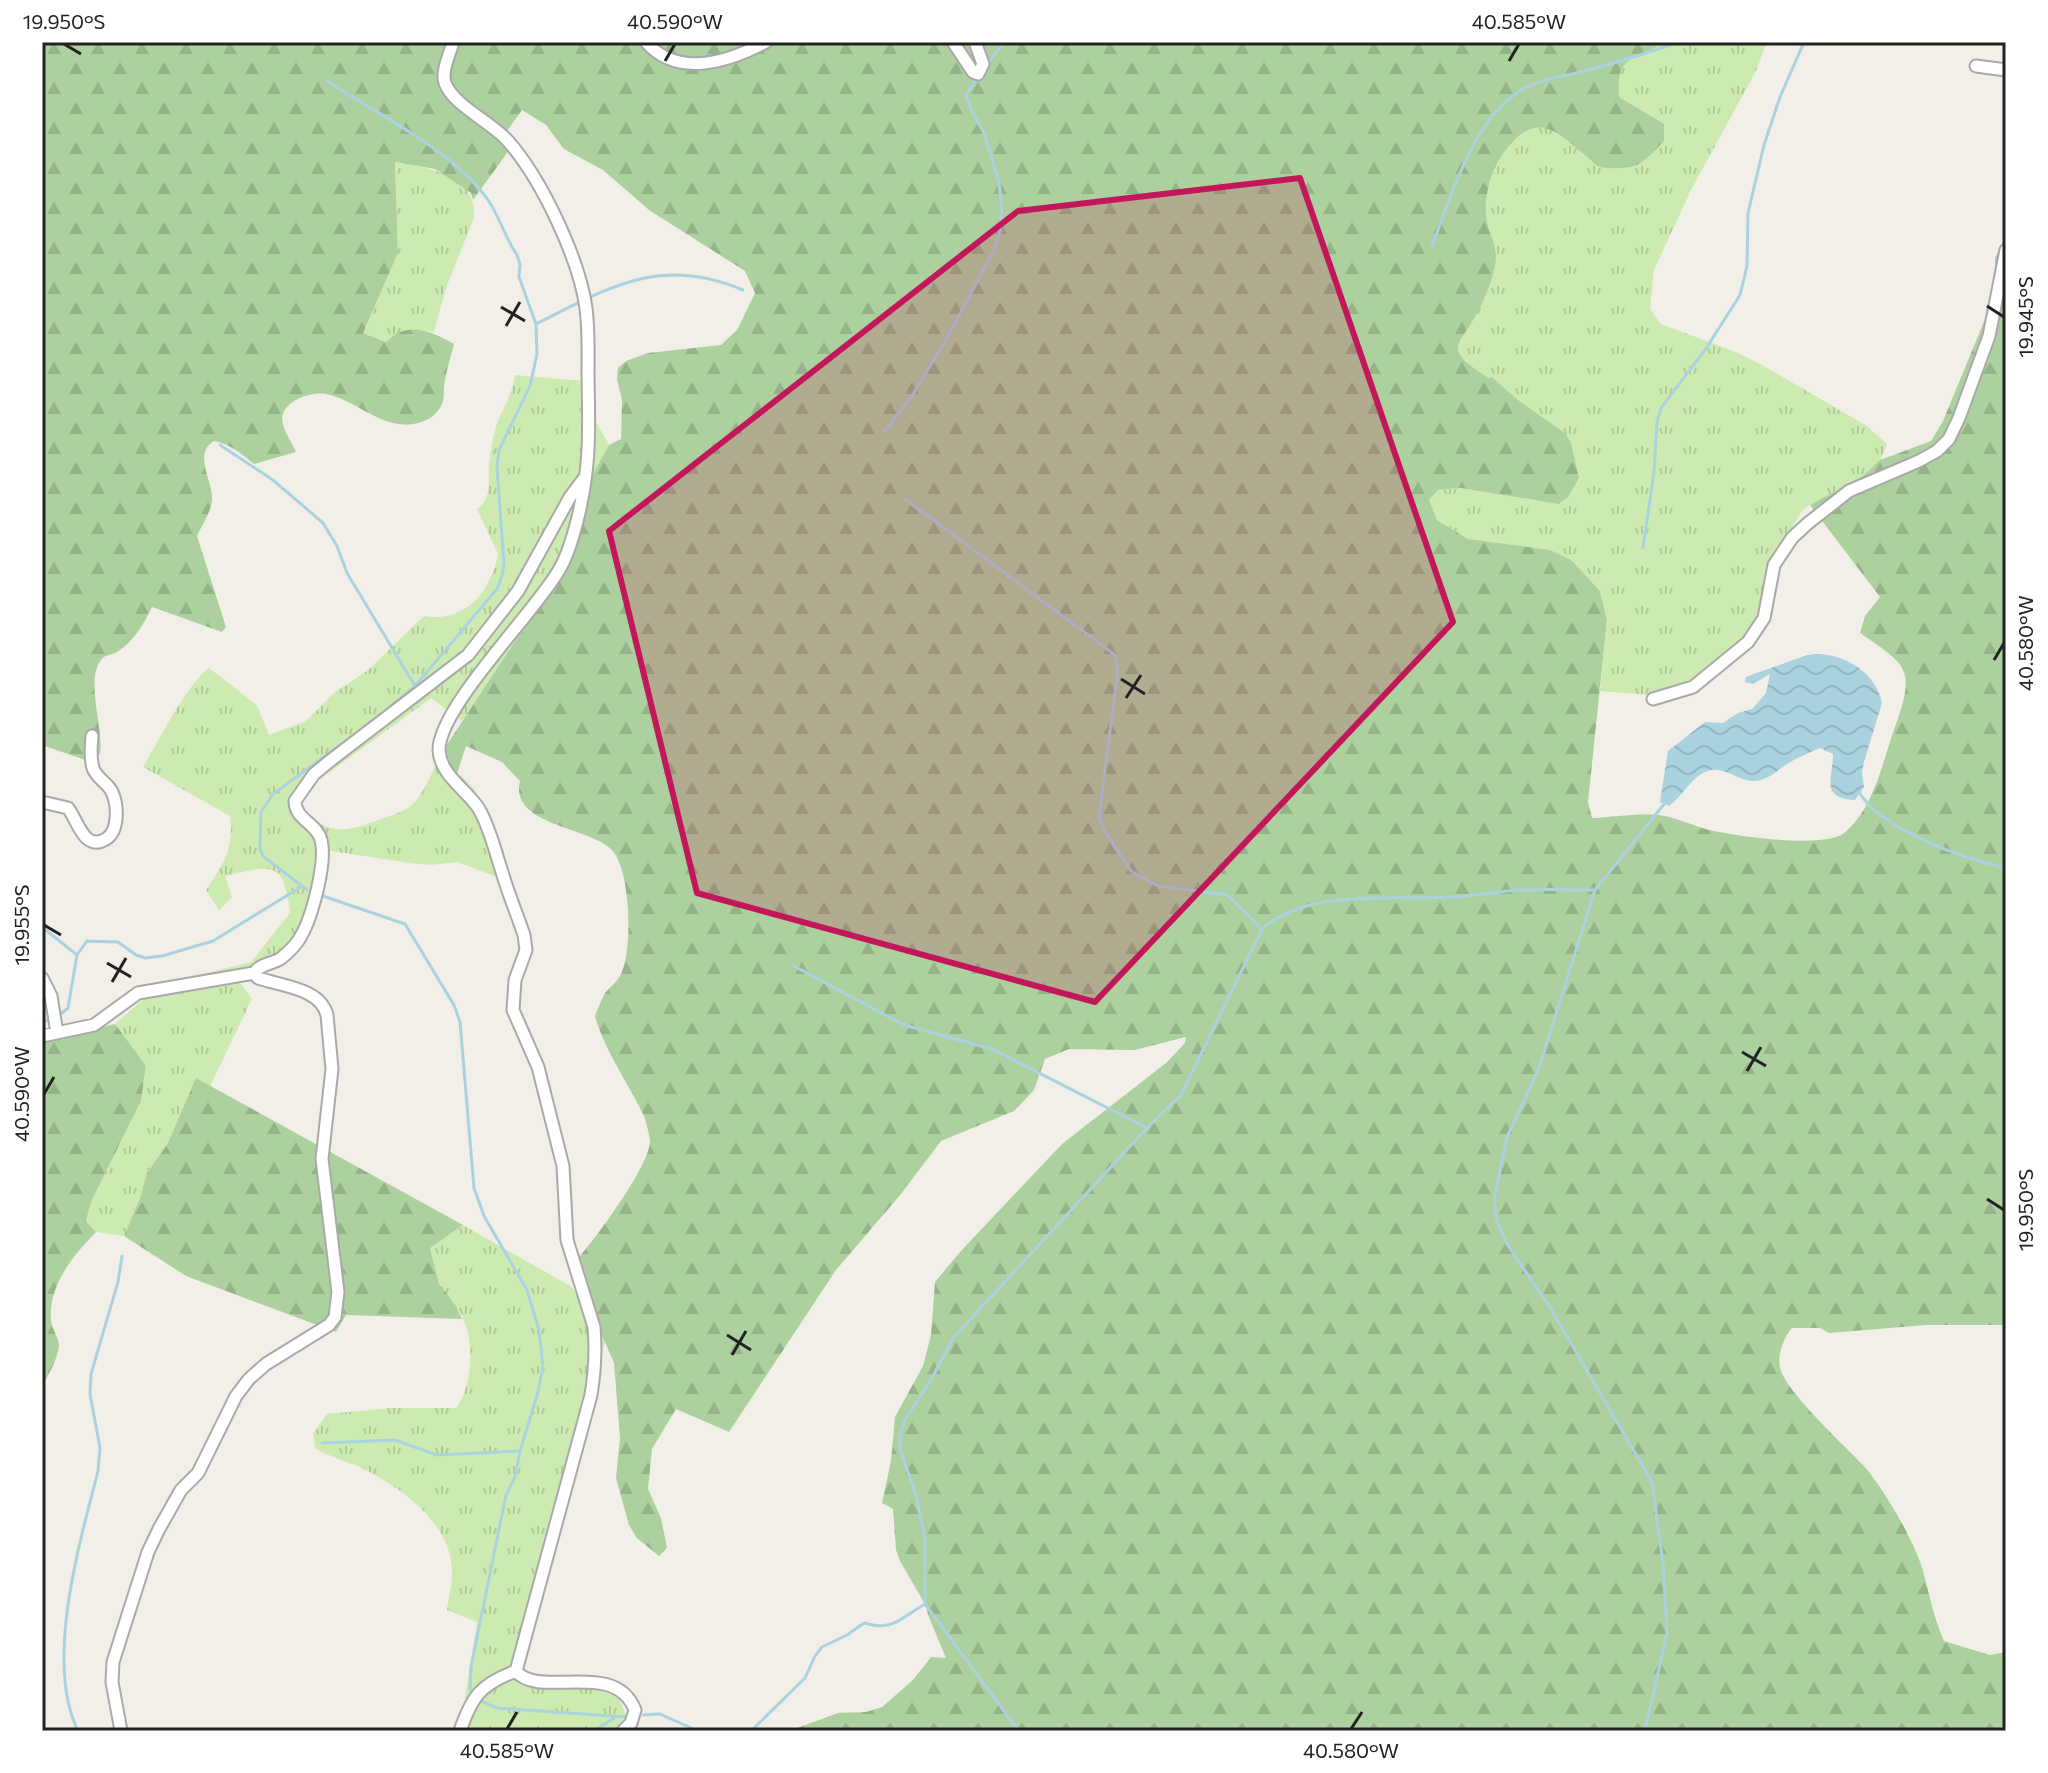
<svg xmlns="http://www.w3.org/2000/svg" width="2048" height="1773" viewBox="0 0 2048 1773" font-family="Commissioner,sans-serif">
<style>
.grass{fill:url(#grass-tufts)}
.forest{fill:url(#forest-firs)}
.water{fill:url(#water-waves)}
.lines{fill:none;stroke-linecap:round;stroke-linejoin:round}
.stream{stroke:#aad3df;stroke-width:3}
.minor-casing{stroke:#a9a9a9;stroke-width:15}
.minor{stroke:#fff;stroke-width:11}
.marked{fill:#c2185b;fill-opacity:0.2;stroke:#c2185b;stroke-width:6;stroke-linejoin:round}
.ticks{fill:none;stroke:#222;stroke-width:3}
.neatline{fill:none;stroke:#222;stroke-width:3}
.ticks-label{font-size:20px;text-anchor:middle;fill:#222}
</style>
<defs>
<pattern id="grass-tufts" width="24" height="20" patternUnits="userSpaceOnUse" patternTransform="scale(2)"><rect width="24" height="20" fill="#cdebb0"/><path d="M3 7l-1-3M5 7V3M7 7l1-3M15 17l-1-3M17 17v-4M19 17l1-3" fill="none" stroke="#b0c997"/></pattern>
<pattern id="forest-firs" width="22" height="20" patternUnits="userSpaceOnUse" patternTransform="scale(2)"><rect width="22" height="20" fill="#add19e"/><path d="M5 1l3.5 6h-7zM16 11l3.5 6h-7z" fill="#95b388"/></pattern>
<pattern id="water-waves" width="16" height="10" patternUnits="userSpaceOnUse" patternTransform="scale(2)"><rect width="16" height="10" fill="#aad3df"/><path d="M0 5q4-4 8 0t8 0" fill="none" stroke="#92b5bf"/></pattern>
</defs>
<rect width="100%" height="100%" fill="#f2efe9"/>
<!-- grass -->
<path class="grass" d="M1664 42H1767L1756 71 1691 190 1654 270 1650 309 1661 324 1736 352 1762 365 1867 426 1887 444 1879 464 1863 476 1803 509 1767 571 1758 615 1742 640 1709 669 1685 688 1662 696 1600 691 1607 620 1600 591 1499 544 1468 539 1437 520 1429 500 1438 490 1460 488 1539 501 1565 433 1518 400 1493 378H1489C1481 373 1469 369 1463 362 1459 357 1457 345 1459 339 1462 332 1469 324 1473 318 1482 305 1489 289 1493 273 1499 250 1488 236 1486 214 1483 184 1510 121 1546 127 1560 129 1588 157 1600 167L1619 97 1617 74 1623 64Z
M395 162C427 167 479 176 474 218L446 288 434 332C416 329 400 328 387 342L363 333 398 253Z
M515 375 585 381 590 411 609 445 573 510 558 570 547 598 462 721 431 698 301 793 297 803C326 836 342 834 381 819 392 815 407 811 415 802 424 791 431 776 436 763 487 778 495 836 508 881L457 862 430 865 410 863 325 850C318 886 315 950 279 968 266 975 250 976 237 979L252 999 210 1086 196 1079 168 1143 147 1173 140 1198 124 1236 96 1232 86 1221 91 1202 141 1101 146 1067 115 1024 151 992 182 979 251 962 290 913C290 904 287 896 285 887 279 857 247 872 225 876L232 897 219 910 206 890C224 863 234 849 230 816L143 767C159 741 186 685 209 668L257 705 269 735 306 721 335 692 367 671 424 616C466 623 491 591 498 554L477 509C495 496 486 478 490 458 492 444 494 429 500 416 507 401 513 391 515 375Z
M463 1225 572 1287 605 1342 593 1385 565 1514 545 1573 522 1677C543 1677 596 1670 610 1685 620 1696 626 1717 633 1731H460L477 1622 447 1610C448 1599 452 1586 452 1574 453 1525 405 1491 366 1470 350 1462 331 1458 315 1448L313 1434 327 1414 391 1408H456C475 1381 476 1332 455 1305 450 1298 443 1294 440 1285 435 1273 434 1260 430 1248Z"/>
<!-- forest -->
<path class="forest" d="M42 42H1664C1633 63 1616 53 1619 97L1664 124V141C1655 150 1644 164 1631 167 1624 168 1606 169 1600 167 1595 165 1589 158 1585 155 1558 133 1539 111 1510 145 1492 165 1481 200 1488 226 1491 236 1495 244 1496 255 1496 272 1487 293 1480 308 1459 348 1440 348 1489 378L1492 377 1518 400 1565 433 1571 443 1579 478 1568 497 1559 504 1460 488 1438 490 1429 500 1437 520 1468 539 1550 550 1571 560 1600 591 1607 620 1588 802 1592 818C1615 817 1643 812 1665 816 1679 819 1692 825 1706 829 1733 836 1823 849 1844 833 1875 808 1883 759 1896 724 1916 667 1906 665 1860 633L1865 616 1880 597 1810 505 1863 476 1880 460 1931 441 1943 421 1995 295V258L2006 235V1325H1926L1829 1333 1820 1328H1792C1784 1337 1777 1355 1780 1368 1786 1392 1844 1445 1863 1465 1883 1487 1915 1542 1923 1571 1930 1597 1933 1615 1944 1641L1990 1655 2006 1652V1731H789L838 1713 866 1712 882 1707 913 1680 931 1657 946 1658 928 1615 925 1604 900 1561 896 1550 893 1509 882 1503 891 1461 895 1417 923 1366 931 1335 935 1282 960 1252 1062 1144 1166 1063 1185 1043 1186 1037 1135 1050 1069 1049 1045 1059 1034 1090 1014 1111 941 1141 901 1194 836 1270 729 1432 676 1409 652 1449 648 1489 661 1518 667 1548 659 1556 637 1538 629 1525 616 1478 620 1438 614 1363 605 1342 580 1301V1256C596 1238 652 1162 650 1140 649 1134 646 1121 644 1116 628 1082 605 1052 595 1016 598 1008 601 1000 605 993 610 987 618 981 621 974 633 949 631 869 611 849 589 827 509 825 520 781L502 762 466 746 457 774 447 766 444 749 514 643 547 598 558 570 573 510 609 445 621 439 622 400 617 379 618 368 626 361 648 353 721 345 737 330 755 293 745 271 649 210 603 170 564 149 546 125 522 110 502 138 510 149 473 200 471 193 435 169 395 162 398 253 363 333 386 342C408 320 431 331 454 344 451 356 447 368 445 380 443 387 445 398 442 404 440 409 434 416 430 418 391 440 361 401 326 394 309 391 277 403 283 424 285 433 292 443 296 452L254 464C242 454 230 444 214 441 192 454 214 482 212 500 211 512 202 525 197 536L226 627 222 632 152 607C144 623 134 642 117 652 112 655 105 654 101 660 85 681 104 728 100 754L91 762C75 756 58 751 42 745Z
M115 1024 146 1066 141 1101 91 1202 86 1221 96 1232C73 1256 48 1285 51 1321 52 1329 59 1338 59 1346 58 1359 47 1376 42 1388V1036L81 1032Z
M196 1078 463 1225 430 1248 439 1284 456 1306 462 1319 346 1315 336 1332 186 1276 124 1236 140 1198 147 1173 168 1143Z"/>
<!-- water -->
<path class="water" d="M1820 654C1849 656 1876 674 1882 703L1864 762 1862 773 1864 787 1855 800C1819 798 1833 778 1833 754L1820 748C1811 752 1801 756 1792 761 1779 768 1769 781 1753 781 1737 781 1722 764 1705 772 1689 780 1683 796 1669 806L1660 802 1668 751 1705 722 1723 723 1738 713 1752 709 1766 693 1770 674 1753 684 1745 682 1746 677 1807 655Z"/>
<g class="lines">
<!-- stream -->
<path class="stream" d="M986 65 1005 42
M326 80C377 115 454 150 488 200 500 217 505 238 517 255L520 264 519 277 536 324 537 354 530 386 499 450 497 468 504 563 502 576 497 589 415 686 381 715
M1432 246C1452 194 1475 111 1529 86 1543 79 1561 77 1576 73 1610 64 1645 55 1677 42
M536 324C610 287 660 255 743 290
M884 432 912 396 948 336 994 250 1000 232 1002 212 999 182 984 133 972 111 966 95 977 78
M220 445 273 480 323 523 337 546 347 573 415 686
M905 499 1115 655 1118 669 1099 817 1105 832 1131 871 1158 886 1227 895 1261 928
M1643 548 1654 472 1657 422 1661 408 1705 350 1740 295 1747 266 1748 213 1764 145 1780 97 1804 42
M1859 792C1881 830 1965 859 2006 868
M307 890 263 856 260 849 261 812 273 794 372 722
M323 896 405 924 454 1005 460 1022 474 1188 484 1216 527 1290 539 1330 543 1367 538 1392 520 1451 515 1477 506 1495 471 1667 470 1690
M42 927 77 955
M792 965 904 1025 992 1049 1147 1128
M61 1014 68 1008 77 955 87 941 118 942 136 955 145 958 162 956 213 941 301 887
M42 1022 47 1020
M322 1443 395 1440 437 1455 520 1451
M481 1701 497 1708 626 1717
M643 1715 660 1714 698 1731
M78 1731C44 1662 80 1542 98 1471L100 1448 90 1394 91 1374 118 1282 122 1256
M594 1731 614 1718
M751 1731 805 1678 815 1656 822 1647 847 1635 864 1623C894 1632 902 1617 925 1604
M1019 1731 925 1604V1540L916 1495 900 1449V1435L905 1420 931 1380 953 1338 1147 1128 1181 1095 1262 929C1311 887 1393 901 1453 897 1476 896 1498 891 1521 890 1546 889 1571 890 1595 890
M1645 1731 1667 1633 1663 1563 1652 1482 1551 1309 1507 1244 1497 1221 1494 1200 1507 1137 1539 1068 1595 890 1665 803"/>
<defs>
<path id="minor" d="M453 42C450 54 441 71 445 83 453 105 491 122 507 140 541 178 579 258 586 308 589 331 588 353 588 375 589 432 591 468 576 525 572 540 567 557 559 570 536 611 439 707 439 750 440 775 467 790 479 809 490 828 495 851 502 872 508 893 517 914 524 935L526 950 515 980 513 1010 538 1067 563 1166 567 1240 594 1327C596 1350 595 1371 591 1395L516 1671C539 1700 615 1658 635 1710L631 1723 623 1731
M646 42C678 79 730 61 766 42
M953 42 973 72 978 74 983 64 975 42
M1976 66 2006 70
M1653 699 1693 687 1748 642 1764 618 1774 565 1792 538 1807 524 1849 491 1919 461 1937 451 1949 439 1959 418 1989 336 2006 250
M42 802 68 808C78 821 84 852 106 839 119 831 118 805 112 792 108 783 96 778 93 768 90 758 91 746 92 736
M42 978 51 996 57 1033
M42 1036 94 1025 138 993 254 973
M121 1731 112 1682 113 1662 148 1552 159 1529 181 1490 198 1473 236 1396 249 1379 266 1364 329 1325 335 1317 338 1292 322 1159 332 1069 327 1015C320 988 281 986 258 978L254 973C260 964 271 964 280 959 287 954 297 944 301 936 312 917 327 862 321 840 317 823 295 820 295 801L314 774 331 760 468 655 518 591 570 497 585 477
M460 1731C472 1696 481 1684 516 1671"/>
</defs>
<!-- minor casing -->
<use href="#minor" class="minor-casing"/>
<!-- minor -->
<use href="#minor" class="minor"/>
</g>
<!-- marked area -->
<path class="marked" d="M1300 178 1453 622 1095 1002 697 893 609 531 1018 211Z"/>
<!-- ticks -->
<path class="ticks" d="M64 44 81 54M665 61 675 44M1509 61 1519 44M1987 306 2004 317M501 307 525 321M506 326 520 302M1994 660 2004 643M1121 679 1145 694M1126 698 1141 675M44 925 61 935M107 963 131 977M112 982 126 958M1742 1052 1766 1066M1747 1071 1761 1047M44 1094 54 1077M1987 1199 2004 1210M727 1335 751 1350M732 1355 746 1331M507 1729 517 1712M1351 1729 1362 1712"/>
<!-- border -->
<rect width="2048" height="1773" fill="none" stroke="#ffffff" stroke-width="88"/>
<rect x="44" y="44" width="1960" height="1685" class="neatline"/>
<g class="ticks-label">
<text x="64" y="29">19.950°S</text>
<text x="675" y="29">40.590°W</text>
<text x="1519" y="29">40.585°W</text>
<text transform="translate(2026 317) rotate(-90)" y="7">19.945°S</text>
<text transform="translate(2026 643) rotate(-90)" y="7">40.580°W</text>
<text transform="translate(22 925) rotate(-90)" y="7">19.955°S</text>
<text transform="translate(22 1094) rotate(-90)" y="7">40.590°W</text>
<text transform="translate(2026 1210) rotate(-90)" y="7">19.950°S</text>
<text x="507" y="1758">40.585°W</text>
<text x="1351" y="1758">40.580°W</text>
</g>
</svg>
